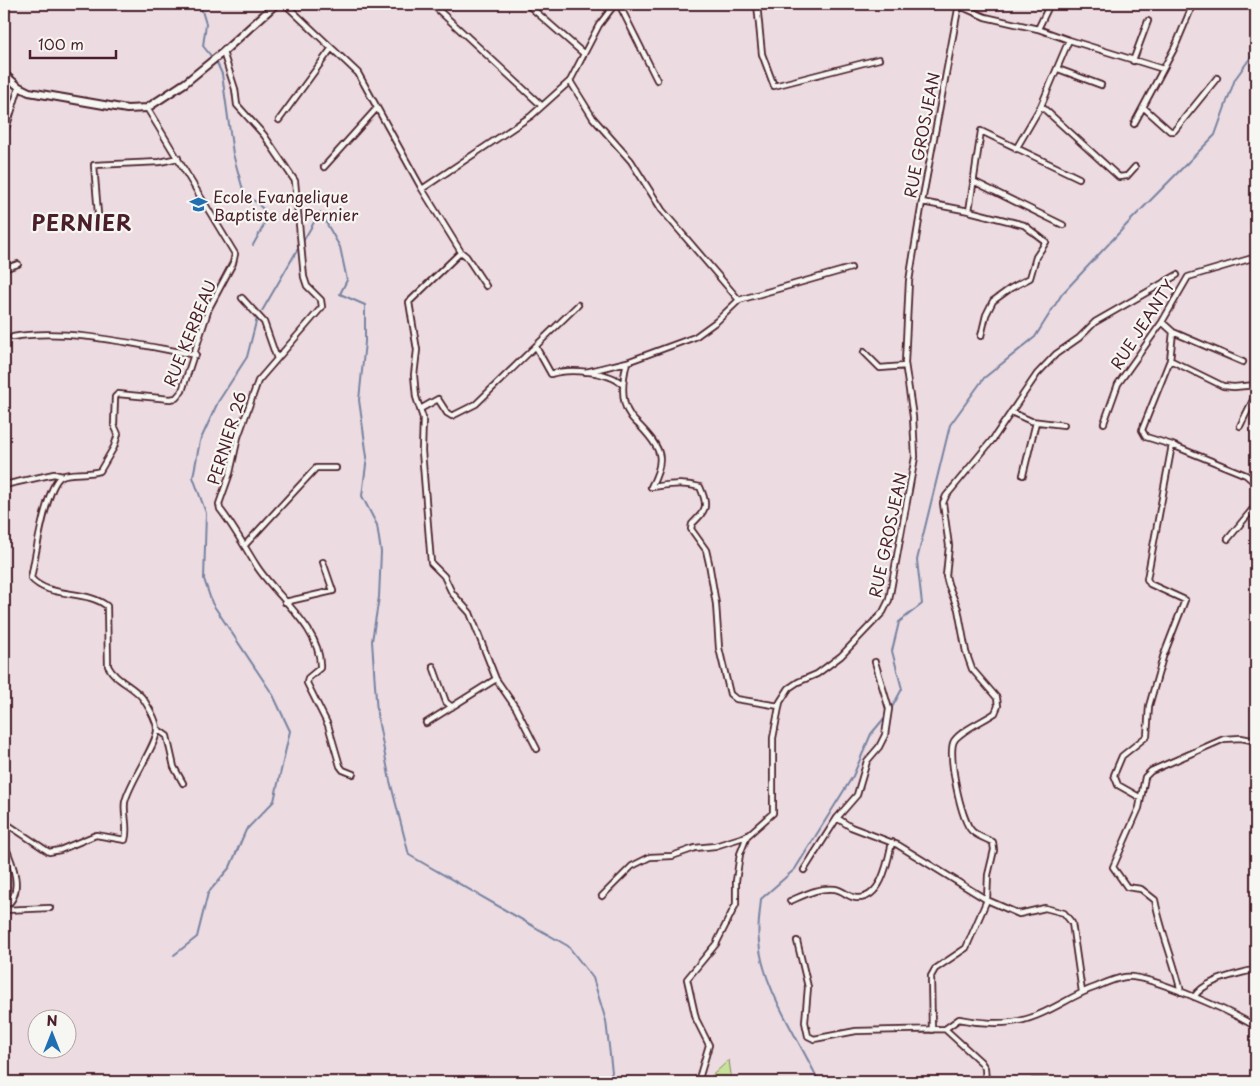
<svg xmlns="http://www.w3.org/2000/svg" width="1260" height="1086" viewBox="0 0 1260 1086" font-family="'Playpen Sans',sans-serif">
<style>
.green{fill:#c6e39b;stroke:#888163}
.lines{fill:none;stroke-linecap:round;stroke-linejoin:round}
.stream{stroke:#7883a2;stroke-width:2}
.street-casing{stroke:#4a1f2b;stroke-width:8}
.secondary-casing{stroke:#4a1f2b;stroke-width:10}
.street{stroke:#f6f6f2;stroke-width:4.5}
.secondary{stroke:#f6f6f2;stroke-width:6}
.labels{text-anchor:middle;dominant-baseline:central;stroke-width:4.5;stroke-linejoin:round;paint-order:stroke}
.street-label{font-size:16px;fill:#4a1f2b;stroke:#f6f6f2}
.poi-label{font-size:16px;fill:#4a1f2b;stroke:#f6f6f2;text-anchor:start}
.district-label{font-size:21px;font-weight:bold;letter-spacing:1px;fill:#4a1f2b;stroke:#f6f6f2}
</style>
<rect width="100%" height="100%" fill="#ecdce1"/>
<filter id="ink" filterUnits="userSpaceOnUse"><feTurbulence type="fractalNoise" baseFrequency=".02" numOctaves="2"/><feDisplacementMap in="SourceGraphic" scale="10" xChannelSelector="R" yChannelSelector="G"/><feConvolveMatrix kernelMatrix="1 2 1 2 8 2 1 2 1" color-interpolation-filters="sRGB"/></filter>
<g filter="url(#ink)">
<!-- green -->
<path class="green" d="M729 1060 732 1082H705Z"/>
<g class="lines">
<!-- stream -->
<path class="stream" d="M200 4 206 24 203 46 211 56
M217 63 222 74 233 154 243 190 249 200 255 201 266 212 263 227 253 245
M302 243 320 212 340 247 347 280 340 294 365 305V342L359 400 367 457 362 496 377 525 381 552 379 597 372 641 377 714 390 781 409 855 568 946 593 978 606 1021 612 1072 608 1082
M262 311 299 247
M890 711 902 689 892 651 899 622 922 604 917 560 950 425 984 378 1035 337 1062 294 1131 220 1215 135 1235 79 1256 50
M174 955 197 937 208 893 230 867 246 830 274 801 290 731 273 695 212 603 204 579 206 513 193 477 200 441 218 402 247 357 257 318
M819 1082C799 1038 763 990 759 942 757 928 760 913 761 899L795 869 853 776 871 734 886 716"/>
<defs>
<path id="street" d="M285 4 358 73 422 189
M432 4 542 106
M527 4 583 53
M619 4 657 80
M757 4 762 54 774 86 879 59
M886 4V5
M958 5 985 17 1038 29 1050 4
M1069 40 1163 69
M223 52 235 89 237 105 264 135 295 181 304 277 307 286 321 300 322 307 258 381 238 437 230 473 219 504 220 509C234 527 244 546 256 565 275 596 322 628 320 668L308 678 307 683 328 725 340 766 343 770 353 774
M1133 61 1148 21
M1058 69 1101 85
M570 81 593 118 631 161 662 210 739 300
M1041 106 1119 177 1127 176 1135 167
M1143 107 1170 131H1174L1217 78
M279 120 331 49
M1134 124 1175 47 1193 4
M4 135 19 87
M1016 149 1041 106 1069 40 1038 29
M324 167 377 108
M973 181 1063 225
M922 202 969 211 981 131 1079 178
M969 211 1024 225 1046 242 1036 257 1030 278 1011 288 993 301 986 315 981 336
M99 226 94 165 160 162 178 158
M461 252 466 256 486 286
M4 269 18 264
M242 298 264 322 277 359
M1173 332 1243 362
M13 337C66 327 143 346 196 355
M536 347 551 374C568 368 610 371 623 385
M864 352 880 368 905 366
M1170 360 1223 386 1234 387 1256 385
M627 362C623 378 620 401 630 415 632 419 637 423 640 426 662 449 666 459 651 487 668 485 683 482 700 487 709 507 706 510 692 524L691 529 706 550 709 563 716 604 719 648 730 694 736 699 779 706
M586 372 627 362 695 337 717 321 739 300 851 268
M422 408 438 399 447 413 452 416 476 404 578 305
M1011 412 1031 421 1064 425
M1104 423 1118 384 1162 322 1188 277 1256 257
M1240 426 1256 394
M1172 445 1246 475 1254 482 1256 489
M1023 475 1036 422
M4 485 54 474 62 476
M1228 539 1256 505
M245 545 316 468H336
M285 602 333 591 323 562
M875 662 889 709 885 735 879 747 867 761 857 795 837 818 851 827 898 845 987 900 1019 914 1045 908 1064 913 1072 923 1082 992
M433 666 446 702 452 707
M426 723 496 679
M157 729 167 736 174 767 183 783
M537 749 516 708 496 679 470 613 452 593 444 576 431 563 422 451 423 418 416 397 414 375 417 350 409 302 461 252 422 189 531 116 570 81 599 25 615 4
M1141 798 1118 785 1114 775 1122 756 1147 736 1149 706 1163 657 1185 600 1150 584 1147 579 1172 445 1146 437 1142 430 1170 360 1173 332 1162 322
M4 822 49 852 60 850 96 835 125 840C129 828 123 814 125 802 129 782 159 742 157 728 156 718 149 708 144 700 135 686 116 682 108 666L107 606C86 589 49 599 31 578 35 560 46 483 62 476 69 472 89 475 100 471L114 447 118 434 114 425 115 397 118 394 170 399 176 398 182 391 209 308 233 263 235 254 147 108
M4 844C12 861 26 894 4 907
M804 870 837 818
M602 896 632 866 650 857 672 856 695 848 715 846 747 836
M790 901C804 895 819 887 835 889 843 890 849 898 857 898 882 899 888 860 892 842
M4 910 50 908
M797 941 808 987 805 1022 808 1036 814 1039 856 1031 945 1029
M1181 992C1174 961 1161 932 1155 900L1141 889 1127 887 1113 867 1139 808 1145 777 1151 771 1224 739 1241 738 1256 741
M1194 997C1206 979 1236 975 1256 969
M945 1029 959 1019C978 1023 1004 1025 1023 1020 1049 1014 1071 995 1096 987 1105 983 1116 978 1125 977 1149 974 1234 1013 1256 1027
M945 1029 981 1062 985 1068 986 1082
M932 1030 931 976 935 969 966 948 987 900 988 875 994 850 993 842C986 839 977 836 972 831 961 821 947 753 954 741 960 731 985 720 995 713L998 706 997 698 972 669 966 652 958 609 948 584 946 576 949 546 943 503 946 496 993 439 1037 374 1056 354 1079 338 1095 322 1177 275
M698 1082 709 1045 696 1019 687 979 716 944 736 904V881L740 854 747 836 773 813V738L780 702 789 688 798 682 817 674 841 656 883 612 889 600 915 457 913 417 905 363 909 281 922 202 959 4
M1033 1082H1057"/>
<path id="secondary" d="M4 74 19 87 29 92 127 109 147 108 185 83 223 52 276 4"/>
</defs>
<!-- street casing -->
<use href="#street" class="street-casing"/>
<!-- secondary casing -->
<use href="#secondary" class="secondary-casing"/>
<!-- street -->
<use href="#street" class="street"/>
<!-- secondary -->
<use href="#secondary" class="secondary"/>
</g>
</g>
<!-- icons -->
<defs>
<symbol id="school-bare" viewBox="-9 -9 18 18"><path d="M0-5L7-2L0 1L-7-2ZM-4 1L0 2.5L4 1V4Q0 6-4 4Z" fill="#1f6fb2" stroke="#f6f6f2" stroke-width="2.5" paint-order="stroke"/></symbol>
</defs>
<g fill-rule="evenodd">
<use href="#school-bare" x="186" y="192" width="25" height="25"/>
</g>
<g class="labels">
<!-- street labels -->
<g class="street-label">
<text transform="translate(921 135) rotate(-79)">RUE GROSJEAN</text>
<text transform="translate(1142 324) rotate(-57)">RUE JEANTY</text>
<text transform="translate(189 333) rotate(-68)">RUE KERBEAU</text>
<text transform="translate(226 438) rotate(-73)">PERNIER 26</text>
<text transform="translate(887 535) rotate(-78)">RUE GROSJEAN</text>
</g>
<!-- poi labels -->
<g class="poi-label">
<text x="213" y="196">Ecole Evangelique<tspan x="213" dy="18">Baptiste de Pernier</tspan></text>
</g>
<!-- district labels -->
<g class="district-label">
<text x="82" y="222">PERNIER</text>
</g>
</g>
<!-- margin -->
<rect width="1260" height="1086" fill="none" stroke="#f6f6f2" stroke-width="20"/>
<rect x="10" y="10" width="1240" height="1066" fill="none" stroke="#4a1f2b" stroke-width="2" filter="url(#ink)"/>
<!-- north arrow -->
<g transform="translate(52 1034)"><circle r="24" fill="#f6f6f2" stroke="#b1a0a2"/>
<path d="M0-4L9 19L0 12L-9 19Z" fill="#1f6fb2"/>
<text y="-8" font-size="14" font-weight="bold" text-anchor="middle" fill="#4a1f2b">N</text>
</g>
<!-- scale -->
<path d="M30 50v8h86v-8" fill="none" stroke="#4a1f2b" stroke-width="2.5"/>
<text x="38" y="50" font-size="15" fill="#4a1f2b" stroke="#f6f6f2" stroke-width="4" paint-order="stroke">100 m</text>
</svg>
